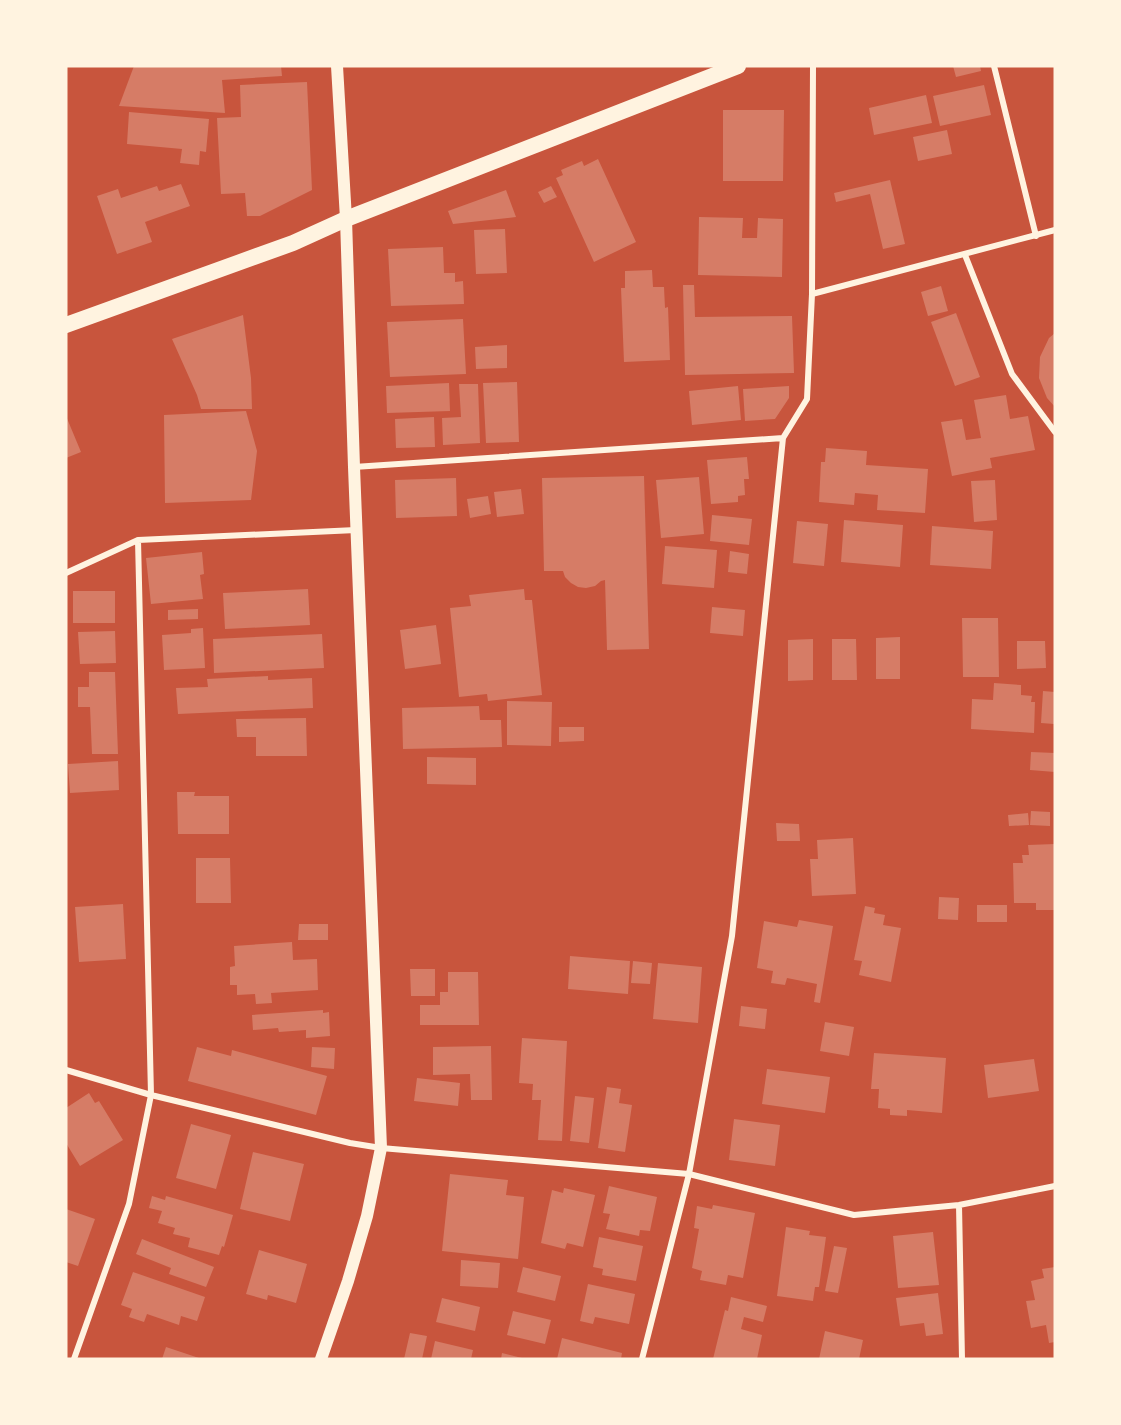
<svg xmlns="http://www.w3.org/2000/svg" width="1121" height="1425" viewBox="0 0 1121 1425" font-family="Barlow,sans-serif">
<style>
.building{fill:#d67c66}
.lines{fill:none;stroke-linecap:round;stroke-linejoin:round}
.minor{stroke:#fff3e0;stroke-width:6}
.secondary{stroke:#fff3e0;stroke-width:12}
.trunk{stroke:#fff3e0;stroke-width:16}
</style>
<rect width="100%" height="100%" fill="#c8553d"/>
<!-- building -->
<path class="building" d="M134 66H281L282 76 222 80 225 113 119 106Z
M953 66H980L981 71 956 77Z
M307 82 312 190 260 216H247L245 193 221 194 217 118 241 117 240 85Z
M984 85 991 115 940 126 933 96Z
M926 95 932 123 874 135 869 108Z
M723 110H784L783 181H723Z
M129 112 209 119 206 152 200 151 199 165 180 163 182 149 127 144Z
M947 130 952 154 918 161 913 137Z
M598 159 636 242 594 262 556 178 563 175 561 170 582 161 584 166Z
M890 180 905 244 883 249 870 194 836 202 834 193Z
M181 184 190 206 145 222 152 242 117 254 97 196 118 189 121 198 157 186 159 191Z
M551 186 557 197 544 203 538 192Z
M506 190 516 217 453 224 448 211Z
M699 217 743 218 742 238H757L758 218 783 219 782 277 698 275Z
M505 229 507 273 476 274 474 230Z
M443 247 444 273H455V282L463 281 464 304 391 306 388 249Z
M652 270 653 287H664L665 308 668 307 670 360 624 362 621 288H625V271Z
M683 285H694L695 317 792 316 794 373 685 375Z
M941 286 948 311 928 316 921 292Z
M956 313 980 377 955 386 931 322Z
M243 315 251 378 252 409H201L197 395 172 339Z
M463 319 466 374 390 377 387 322Z
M1055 333V407L1047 398 1039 378 1040 357 1049 338Z
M507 345V368L476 369 475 347Z
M517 382 519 442 486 443 483 383Z
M449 383 450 411 387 413 386 386Z
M459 384H478L480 443 443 445 442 418 461 417Z
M738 386 741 420 692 425 689 391Z
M789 386V398L775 419 745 421 743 389Z
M1006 395 1010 419 1028 416 1035 450 990 458 992 468 952 476 941 422 962 419 966 440 981 438 974 400Z
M246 411 257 451 251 500 165 503 164 415Z
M66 416 81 452 66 458Z
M434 417 435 447 396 448 395 419Z
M826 448 867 451 866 465 928 469 925 513 877 510 878 495 855 493 854 505 819 502 821 462H825Z
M747 457 749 479H744L745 495 738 496V502L711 504 707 460Z
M644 476 649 649 607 650 605 580 601 581 595 586 586 588 578 587 571 583 565 577 563 571H544L542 478Z
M699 477 704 534 661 538 656 480Z
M456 478 457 516 396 518 395 480Z
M995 480 997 520 974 522 971 481Z
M521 489 524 514 497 517 494 492Z
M488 496 491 514 470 518 467 499Z
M712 515 752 519 749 545 710 541Z
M844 520 903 525 900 567 841 562Z
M797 521 828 524 824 566 793 563Z
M932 526 993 531 991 569 930 565Z
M665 546 717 550 714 588 662 584Z
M730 551 749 554 747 574 728 572Z
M202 552 204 574 200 575 203 599 151 604 146 558Z
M308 589 310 625 225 629 223 593Z
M524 589 525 600H532L542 695 488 701 487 694 459 697 450 608 471 606 469 595Z
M73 591H115V623H73Z
M712 607 745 610 743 636 710 633Z
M198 609V619L168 620V610Z
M962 618H998L999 677H963Z
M436 625 441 664 405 669 400 630Z
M203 628 205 668 164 670 162 635 191 633V629Z
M115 631 116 663 80 664 78 632Z
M322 634 324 668 214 673 213 639Z
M900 637V679H876V638Z
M813 639V680L788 681V640Z
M832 639H856L857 680H832Z
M1017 641H1045L1046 668 1017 669Z
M89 672H115L118 754H92L90 707H78V687H89Z
M268 676V680L312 678 313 708 178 714 176 688 208 687 207 679Z
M994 683 1021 685V695L1032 696 1031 702H1035L1034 733 971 729 972 699 993 700Z
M1043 691 1055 692 1054 724 1041 723Z
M507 701 552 702 551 746 507 745Z
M479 706 480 720H501L502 747 403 749 402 708Z
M306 718 307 756H256V737H237L236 719Z
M559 727H584V741L559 742Z
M1031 752 1055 753V772L1030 770Z
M427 757 476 758V785L427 784Z
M118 761 119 790 70 793 68 764Z
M177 792H195L194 796H229V834H178Z
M1031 811 1050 812V826L1030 825Z
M1028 813 1029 825 1009 826 1008 815Z
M776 823 799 824 800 841H777Z
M853 838 856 894 812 896 810 859H818L817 840Z
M1055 844V910H1036V903H1014L1013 863H1023L1022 855H1029L1028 845Z
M196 858H230L231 903H196Z
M939 897 959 898 958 920 938 919Z
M123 904 126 959 79 962 75 907Z
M977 905H1007V922H977Z
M865 906 875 908 874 913 885 915 883 925 901 928 891 982 859 975 862 961 854 960Z
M799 920 833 926 820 1003 814 1002 817 984 787 978 785 985 771 983 773 971 757 968 764 921 797 927Z
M299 924H328V940H298Z
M292 942 293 960 317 959 318 990 271 993 272 1003 256 1004 255 994 237 995V985H230V967L235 966 234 946Z
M570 956 630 961 628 994 568 989Z
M633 961 652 963 650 984 631 983Z
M658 963 702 967 698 1023 653 1019Z
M410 969H435V996H411Z
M448 972H478L479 1025H420V1005H440V992H448Z
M741 1006 767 1009 765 1029 739 1026Z
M323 1010V1013L329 1012 330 1036 306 1038V1030L279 1032 278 1028 253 1030 252 1015Z
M825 1022 854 1027 849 1056 820 1051Z
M522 1038 567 1041 562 1141 538 1140 541 1100H532L533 1084 519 1083Z
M491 1046 492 1100H471L470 1074 433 1075V1047Z
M197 1047 231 1056 232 1050 327 1076 316 1115 188 1081Z
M312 1047 335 1048 334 1069 311 1067Z
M874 1053 946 1058 942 1113 907 1110V1116L890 1115V1109L878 1108 879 1089H871Z
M1034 1059 1039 1091 988 1098 984 1065Z
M767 1069 830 1077 825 1113 762 1104Z
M417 1078 460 1083 458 1106 414 1101Z
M607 1087 621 1089 619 1103 632 1105 625 1152 598 1148Z
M89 1093 95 1103 99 1101 123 1140 80 1166 66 1143V1108Z
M575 1096 594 1098 589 1143 570 1141Z
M734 1119 780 1125 775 1166 729 1160Z
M191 1124 231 1135 216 1189 176 1178Z
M253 1152 304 1164 290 1221 240 1209Z
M450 1174 508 1180 506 1195 524 1197 518 1259 442 1251Z
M609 1186 657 1197 650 1231 640 1230 639 1236 606 1229 610 1214 603 1213Z
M564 1188 595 1195 583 1247 567 1243 565 1249 541 1243 552 1190 563 1193Z
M152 1196 165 1200 166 1196 233 1215 224 1247 222 1246 219 1255 188 1247 190 1238 173 1234 175 1228 158 1223 162 1211 149 1208Z
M713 1205 755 1213 743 1278 728 1275 726 1285 700 1280 702 1271 692 1268 699 1229 694 1228 697 1206 712 1209Z
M66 1209 95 1219 78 1266 66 1262Z
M786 1227 810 1231 809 1235 826 1237 819 1287H815L813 1301 777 1296Z
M933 1232 939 1285 898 1288 893 1236Z
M599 1237 643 1246 636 1281 602 1275 603 1269 593 1267Z
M142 1239 214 1267 206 1287 169 1274 171 1268 136 1254Z
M834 1246 847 1248 838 1293 825 1291Z
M259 1250 307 1264 296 1303 268 1295 267 1300 246 1294Z
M461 1260 500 1263 498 1288 460 1286Z
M523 1267 561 1276 555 1301 517 1292Z
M1055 1267V1342L1049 1343 1046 1325 1031 1328 1026 1301 1035 1300 1031 1281 1044 1278 1042 1269Z
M133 1272 205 1297 197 1321 181 1316 179 1325 147 1314 144 1322 129 1317 132 1309 121 1305Z
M588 1284 635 1294 629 1324 595 1317 593 1324 580 1321Z
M938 1293 943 1334 926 1336 924 1323 900 1326 896 1298Z
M731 1297 767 1306 763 1322 744 1317 741 1329 762 1335 757 1359H713L725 1310 728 1311Z
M442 1298 480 1307 475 1331 436 1322Z
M513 1311 551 1320 545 1344 507 1335Z
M825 1331 863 1340 859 1359H819Z
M410 1333 427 1336 422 1359H404Z
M562 1338 622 1353 621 1359H557Z
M435 1341 473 1350 471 1359H431Z
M166 1347 202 1359H162Z
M502 1353 522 1358V1359H501Z"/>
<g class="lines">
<!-- minor -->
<path class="minor" d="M994 66 1036 236
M965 255 1012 374 1055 432
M812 294 1055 230
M354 467 783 438
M138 540 356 530
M66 573 138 540 151 1095 129 1204 74 1359
M66 1070 151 1095 350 1143 381 1148 689 1174 854 1215 959 1205 1055 1186
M959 1205 962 1359
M642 1359 689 1174 732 936 783 438 807 399 812 294 813 66"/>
<!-- secondary -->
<path class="secondary" d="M321 1359 348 1281 367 1216 381 1148 354 467 346 219 337 66"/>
<!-- trunk -->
<path class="trunk" d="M66 325 293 243 346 219 738 66"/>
</g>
<!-- border -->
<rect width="1121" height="1425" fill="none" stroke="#fff3e0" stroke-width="135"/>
</svg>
